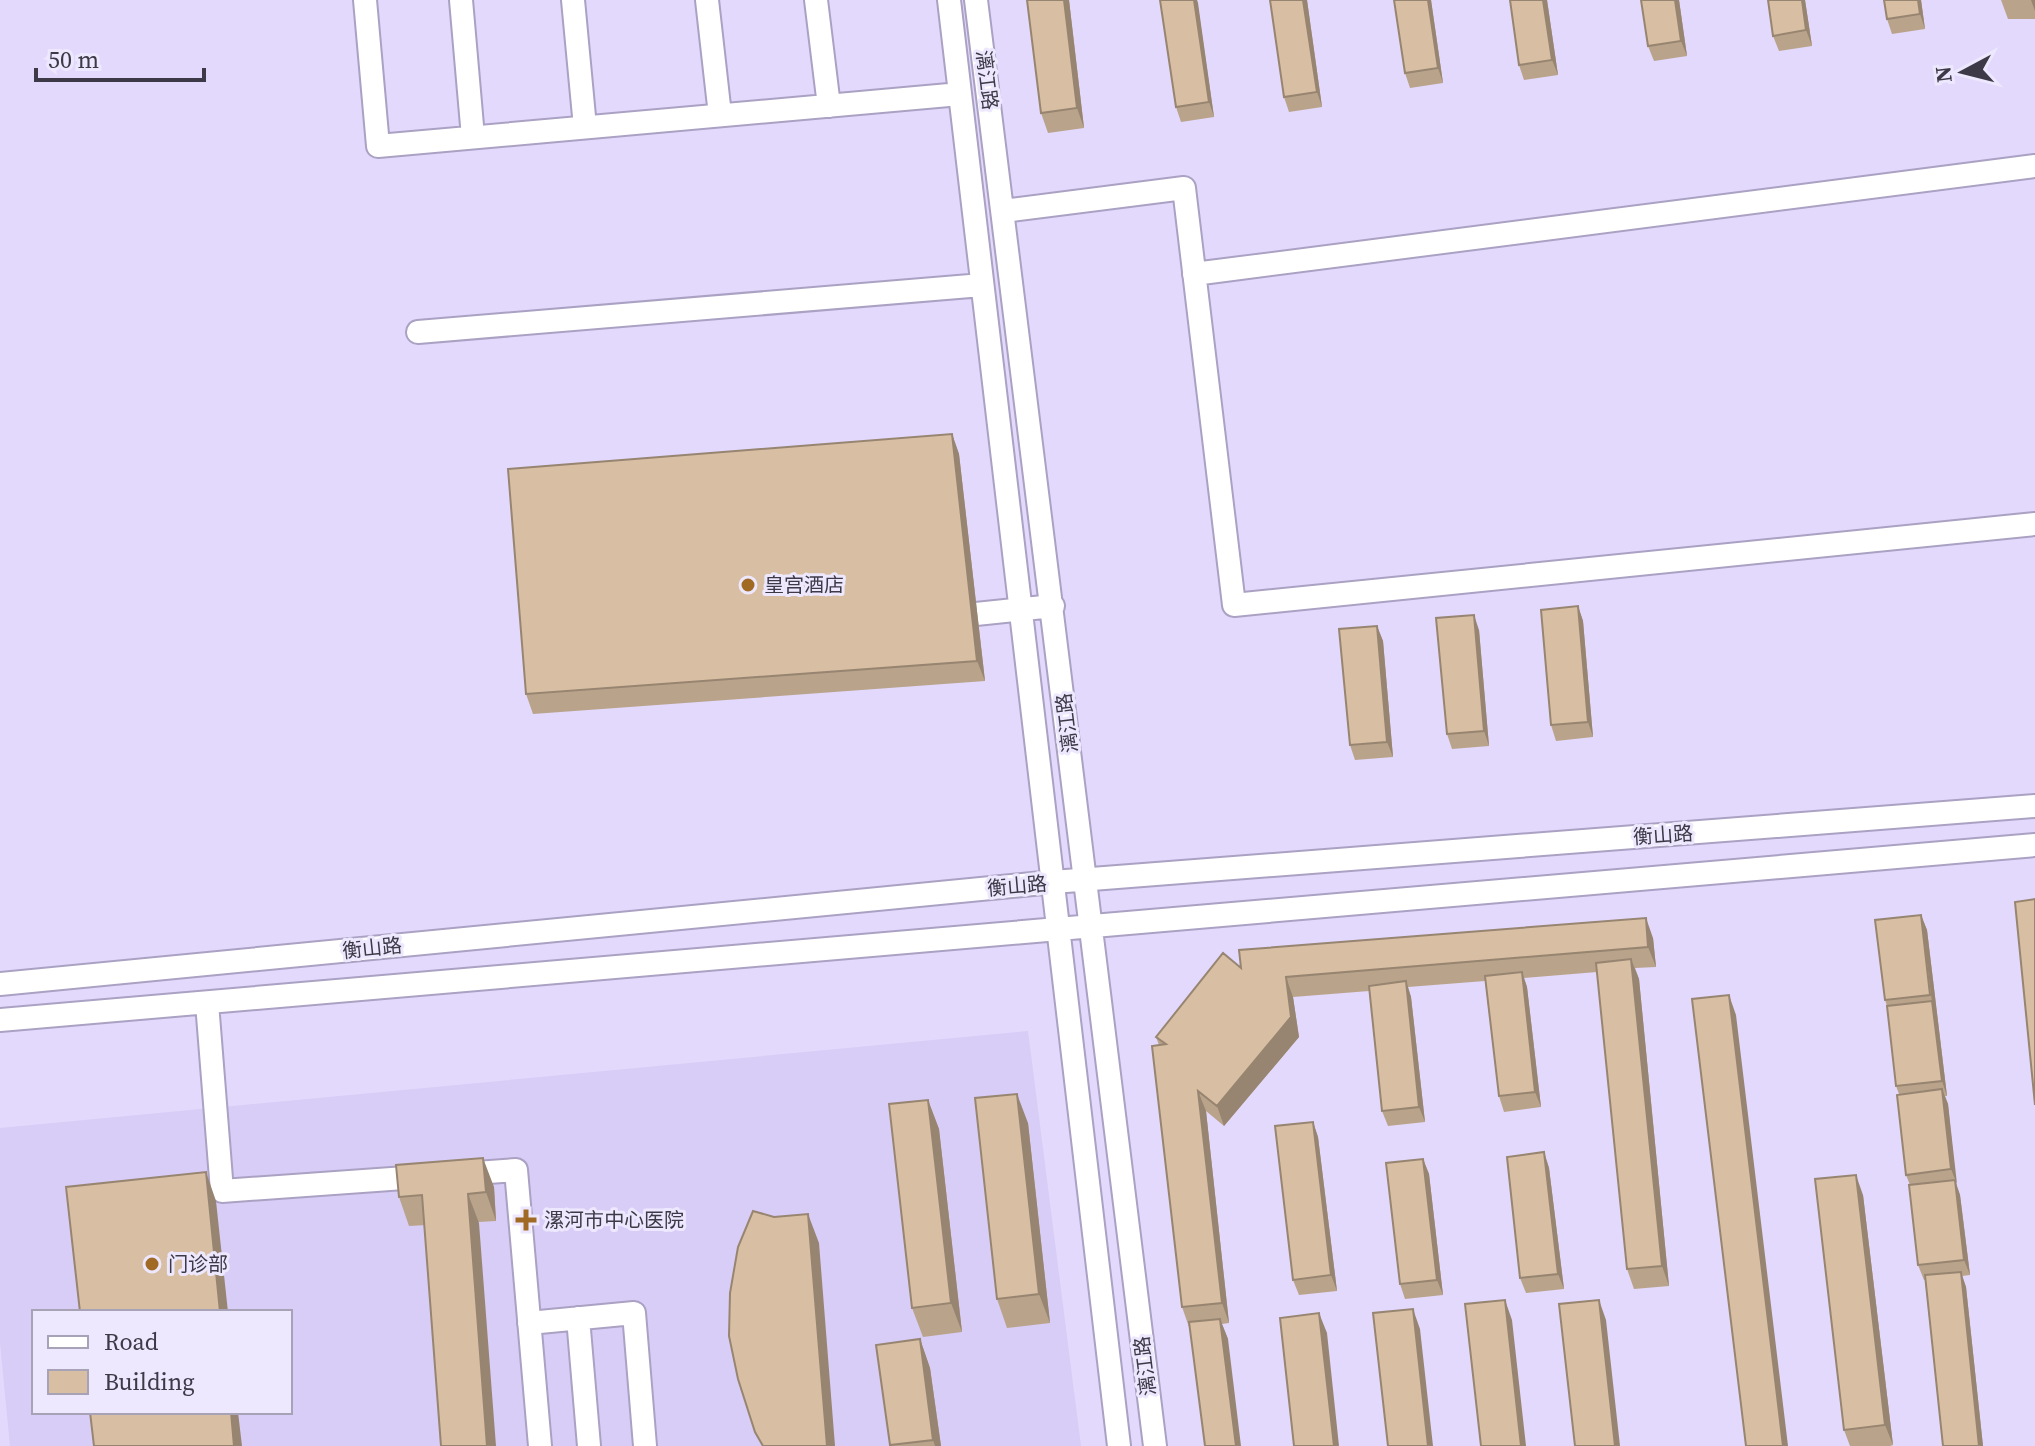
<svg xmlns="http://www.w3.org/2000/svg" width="2035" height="1446" viewBox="0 0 2035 1446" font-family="'Source Serif 4','Noto Sans SC',serif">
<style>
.built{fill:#d8cdf6;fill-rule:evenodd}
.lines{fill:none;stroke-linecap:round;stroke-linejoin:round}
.minor-casing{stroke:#aaa1c3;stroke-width:26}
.minor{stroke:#fff;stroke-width:22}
.wall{fill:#baa38b}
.shaded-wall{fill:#978571}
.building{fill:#d8bea2;stroke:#978571;stroke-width:2}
.poi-dot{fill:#a06a24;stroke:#eee8fe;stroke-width:3}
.labels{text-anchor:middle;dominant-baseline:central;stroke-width:6;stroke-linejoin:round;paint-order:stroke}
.street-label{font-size:20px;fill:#3d3947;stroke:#eee8fe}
.poi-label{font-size:20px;fill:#3d3947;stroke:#eee8fe;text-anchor:start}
</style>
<rect width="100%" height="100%" fill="#e2d9fc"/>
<!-- built -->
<path class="built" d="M1028 1031 1081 1446H10L0 1343V1128ZM34 1312H290V1412H34Z"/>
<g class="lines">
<defs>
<path id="minor" d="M365 0 378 146 960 94
M461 0 473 137
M573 0 585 127
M707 0 720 115
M816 0 829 106
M949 0 1119 1446
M976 0 1155 1446
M1003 211 1184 188 1234 605 2035 524
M1194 274 2035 166
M418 332 982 285
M947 617 1053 606
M0 984 1053 882 2035 806
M207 1003 222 1191 516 1170 540 1446
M0 1020 2035 845
M578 1318 589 1446
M529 1323 634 1313 645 1446"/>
</defs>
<!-- minor casing -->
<use href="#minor" class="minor-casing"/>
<!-- minor -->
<use href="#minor" class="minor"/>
</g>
<!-- wall -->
<path class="wall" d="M1069 0 1084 128 1048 133 1041 113Z
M1160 0H1197L1214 117 1181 122 1176 107Z
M1270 0H1307L1322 107 1289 112 1284 97Z
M1431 0 1443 83 1410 88 1405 73Z
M1510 0H1547L1558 75 1524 80 1519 65Z
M1679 0 1687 56 1654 61 1648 46Z
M1805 0 1812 46 1779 51 1773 36Z
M1921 0 1925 29 1892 34 1887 19Z
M2001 0H2035V19H2008Z
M952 434 959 454 985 681 533 714 526 694Z
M1578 606 1583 621 1593 737 1556 741 1551 725Z
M1377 626 1383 641 1393 757 1355 760 1350 745Z
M1479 630 1489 746 1452 749 1447 734Z
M1921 915 1927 930 1947 1096H1945L1948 1104 1956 1184 1960 1195 1970 1275 1962 1276 1966 1287 1983 1446H1943L1925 1280H1924L1918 1265 1910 1185 1906 1175 1899 1094 1896 1086 1887 1006 1885 1000Z
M1653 938 1656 967 1635 968 1639 979 1669 1286 1634 1289 1627 1269 1597 972 1524 978 1527 987 1541 1107 1504 1112 1499 1096 1485 981 1408 987 1411 997 1425 1122 1388 1126 1382 1111 1369 991 1293 997 1299 1037 1224 1126 1206 1111 1229 1323 1222 1324 1228 1339 1189 1327 1182 1307 1159 1045 1156 1037 1241 968Z
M928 1100 939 1129 962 1332 923 1337 912 1308Z
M1313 1122 1318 1137 1337 1291 1299 1295 1293 1280Z
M1028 1123 1050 1323 1007 1328 997 1299Z
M1544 1152 1549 1168 1564 1289 1526 1293 1520 1278Z
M1423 1159 1429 1174 1443 1295 1405 1299 1400 1284Z
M494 1187 496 1221 409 1226 399 1197Z
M1863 1195 1893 1445 1890 1446H1850L1844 1430Z
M920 1339 930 1368 941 1446H890Z"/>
<!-- shaded-wall -->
<path class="shaded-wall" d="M1064 0H1069L1084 128 1077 108Z
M1194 0H1197L1198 3 1214 117 1209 102Z
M1303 0H1307L1322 107 1317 92Z
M1428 0H1431L1443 83 1438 68Z
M1543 0H1547L1558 75 1552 60Z
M1675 0H1679L1687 56 1681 41Z
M1802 0H1805L1812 46 1806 30Z
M1918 0H1921L1925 29 1920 14Z
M2031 0H2035V11Z
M952 434 959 454 985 681 977 661Z
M1578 606 1583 621 1593 737 1588 722Z
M1474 615 1479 630 1489 746 1484 731Z
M1377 626 1383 641 1393 757 1387 742Z
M1921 915 1927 930 1947 1096 1942 1081Z
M1646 918 1653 938 1656 967 1648 947Z
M1631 959 1639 979 1669 1286 1662 1266Z
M1522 972 1527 987 1541 1107 1535 1092Z
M1286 977 1293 997 1299 1037 1224 1126 1217 1106Z
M1406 981 1411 997 1425 1122 1419 1107Z
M1729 995 1736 1015 1788 1446H1783Z
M1942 1089 1948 1104 1957 1184 1951 1169Z
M1198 1091 1206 1111 1229 1323 1222 1303Z
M1017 1094 1028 1123 1050 1323 1039 1294Z
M928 1100 939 1129 962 1332 951 1303Z
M1313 1122 1318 1137 1337 1291 1331 1275Z
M1544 1152 1549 1168 1564 1289 1558 1274Z
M483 1158 494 1187 496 1221 486 1192Z
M1423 1159 1429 1174 1443 1295 1437 1280Z
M206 1172 216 1201 228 1312H220Z
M1856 1175 1863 1195 1893 1445 1885 1425Z
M1955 1180 1960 1195 1970 1275 1964 1260Z
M468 1194 479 1223 496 1446H487Z
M808 1214 819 1243 835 1446H827Z
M1961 1272 1966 1287 1983 1446H1979Z
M1505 1300 1512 1320 1526 1446H1521Z
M1599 1300 1606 1320 1620 1446H1615Z
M1413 1309 1420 1329 1433 1446H1428Z
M1319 1313 1327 1333 1339 1446H1334Z
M1220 1319 1228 1339 1241 1446H1236Z
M920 1339 930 1368 941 1446H935L933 1440Z
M231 1412H238L242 1446H234Z"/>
<!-- building -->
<path class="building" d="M1027 0H1064L1077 108 1041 113Z
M1160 0H1194L1209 102 1176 107Z
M1270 0H1303L1317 92 1284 97Z
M1394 0H1428L1438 68 1405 73Z
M1510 0H1543L1552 60 1519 65Z
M1641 0H1675L1681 41 1648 46Z
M1768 0H1802L1806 30 1773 36Z
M1884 0H1918L1920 14 1887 19Z
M952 434 977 661 526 694 508 469Z
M1578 606 1588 722 1551 725 1541 610Z
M1474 615 1484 731 1447 734 1436 618Z
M1377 626 1387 742 1350 745 1339 629Z
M2035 899V1105L2015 902Z
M1921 915 1930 995 1885 1000 1875 920Z
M1646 918 1648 947 1286 977 1291 1017 1217 1106 1198 1091 1222 1303 1182 1307 1152 1046 1166 1044 1156 1037 1223 953 1241 968 1239 950Z
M1631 959 1662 1266 1627 1269 1596 963Z
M1522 972 1535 1092 1499 1096 1485 976Z
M1406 981 1419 1107 1382 1111 1369 986Z
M1729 995 1783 1446H1746L1692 999Z
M1932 1001 1942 1081 1896 1086 1887 1006Z
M1942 1089 1951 1169 1906 1175 1897 1095Z
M1017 1094 1039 1294 997 1299 975 1098Z
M928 1100 951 1303 912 1308 889 1104Z
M1313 1122 1331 1275 1293 1280 1275 1126Z
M1544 1152 1558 1274 1520 1278 1507 1157Z
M483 1158 486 1192 468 1194 487 1446H441L422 1195 399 1197 396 1165Z
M1423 1159 1437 1280 1400 1284 1386 1163Z
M206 1172 220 1312H80L66 1187Z
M1856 1175 1885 1425 1844 1430 1815 1179Z
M1955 1180 1964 1260 1918 1265 1909 1185Z
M753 1211 774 1217 808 1214 827 1446H763L755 1432 738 1379 729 1336 730 1293 738 1247Z
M1961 1272 1979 1446H1943L1925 1275Z
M1505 1300 1521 1446H1481L1465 1304Z
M1599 1300 1615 1446H1575L1559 1304Z
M1413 1309 1428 1446H1388L1373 1313Z
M1319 1313 1334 1446H1294L1280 1318Z
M1220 1319 1236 1446H1205L1189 1322Z
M920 1339 933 1440 890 1445 876 1345Z
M90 1412H231L234 1446H94Z"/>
<!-- markers -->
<g class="poi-dot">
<circle cx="748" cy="585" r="8"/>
<path d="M522 1208h8v8h8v8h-8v8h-8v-8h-8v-8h8z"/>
<circle cx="152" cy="1264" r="8"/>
</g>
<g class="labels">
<!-- street labels -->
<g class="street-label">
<text transform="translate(987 80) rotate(83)">漓江路</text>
<text transform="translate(1067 723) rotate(-97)">漓江路</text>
<text transform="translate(1663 835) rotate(-4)">衡山路</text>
<text transform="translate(1017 886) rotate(-5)">衡山路</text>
<text transform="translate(372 948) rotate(-6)">衡山路</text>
<text transform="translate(1145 1366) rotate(-97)">漓江路</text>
</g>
<!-- poi labels -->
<g class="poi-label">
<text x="764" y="585">皇宫酒店</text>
<text x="544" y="1220">漯河市中心医院</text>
<text x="168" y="1264">门诊部</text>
</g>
</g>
<!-- legend -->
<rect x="32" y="1310" width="260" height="104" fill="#eee8fe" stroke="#a7a2b5" stroke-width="2"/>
<rect x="48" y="1336" width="40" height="12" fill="#ffffff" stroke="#a7a2b5" stroke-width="2"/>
<text x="104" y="1350" font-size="24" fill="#3d3947">Road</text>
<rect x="48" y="1370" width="40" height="24" fill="#d8bea2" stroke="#a7a2b5" stroke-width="2"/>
<text x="104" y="1390" font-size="24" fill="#3d3947">Building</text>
<!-- north arrow -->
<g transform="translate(1963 72) rotate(263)" stroke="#eee8fe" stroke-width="6" paint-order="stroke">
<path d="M0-6L14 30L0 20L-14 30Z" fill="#3d3947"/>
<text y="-12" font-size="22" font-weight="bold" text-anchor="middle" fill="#3d3947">N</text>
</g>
<!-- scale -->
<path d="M36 68v12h168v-12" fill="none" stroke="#3d3947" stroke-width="4"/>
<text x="48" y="68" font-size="24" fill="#3d3947" stroke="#eee8fe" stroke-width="6" paint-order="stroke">50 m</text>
</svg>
